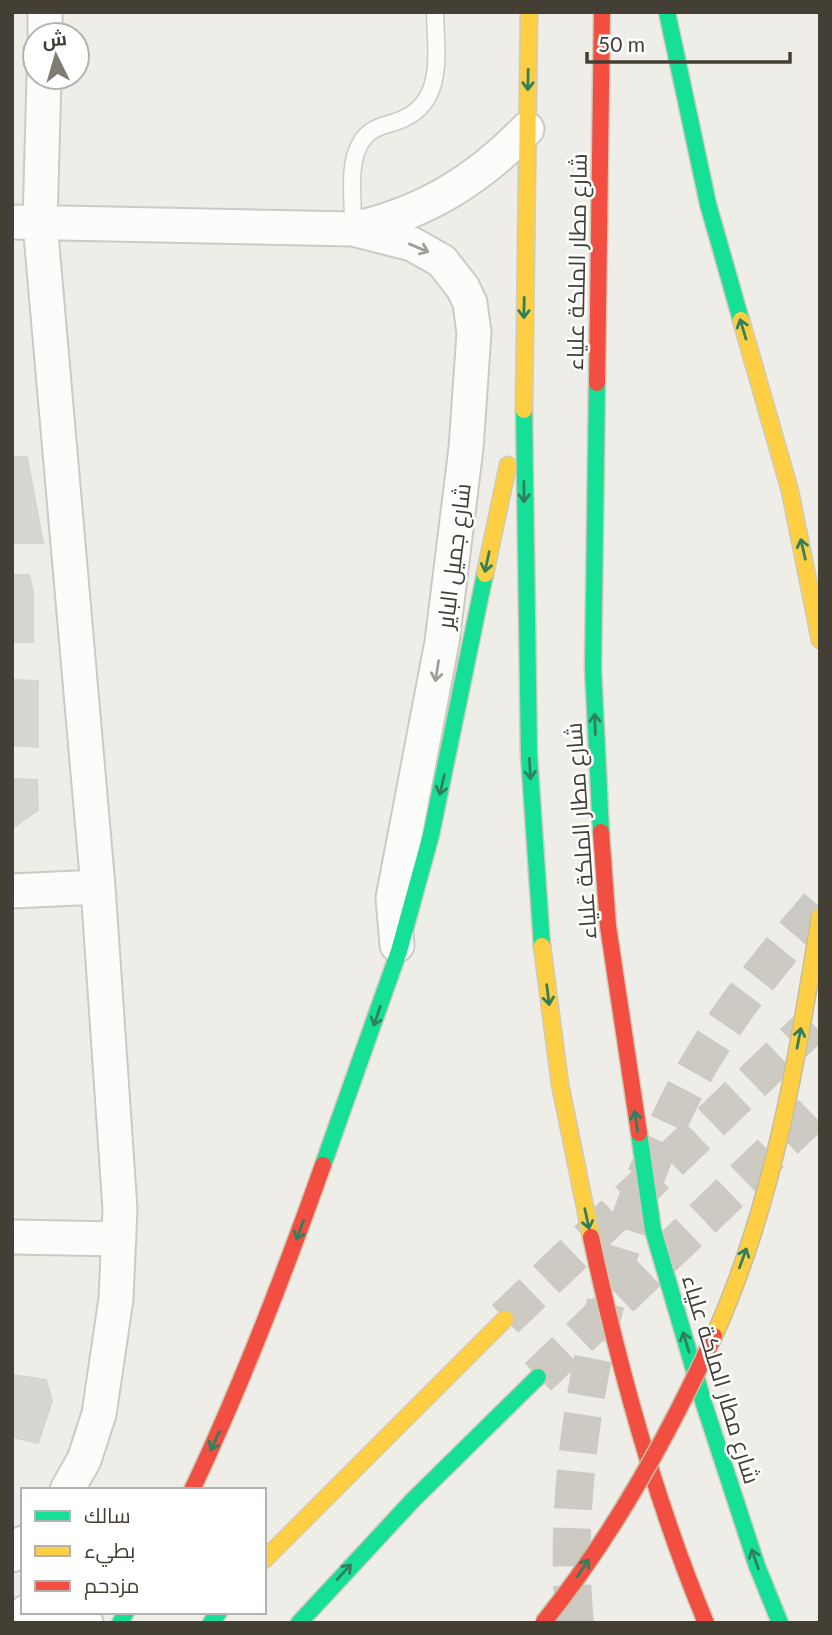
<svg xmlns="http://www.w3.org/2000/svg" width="832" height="1635" viewBox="0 0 832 1635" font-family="Lato,Cairo,sans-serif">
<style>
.building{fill:#d7d6d0;stroke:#d6d4cd;stroke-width:2}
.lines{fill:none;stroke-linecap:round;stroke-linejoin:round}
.primary-tunnel{stroke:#cccac3;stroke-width:38;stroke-dasharray:38 19;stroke-linecap:butt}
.highway-tunnel{stroke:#cccac3;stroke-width:38;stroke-dasharray:38 19;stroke-linecap:butt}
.lane-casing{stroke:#cccac5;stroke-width:19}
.street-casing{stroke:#cccac5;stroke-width:37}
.fast-casing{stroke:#cfcbb6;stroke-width:19}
.slow-casing{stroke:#cfcbb6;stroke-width:19}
.jam-casing{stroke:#cfcbb6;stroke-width:19}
.lane{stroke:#fcfcfb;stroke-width:16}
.street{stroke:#fcfcfb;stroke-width:33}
.fast{stroke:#16e098;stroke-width:16}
.slow{stroke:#ffcf43;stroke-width:16}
.jam{stroke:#f24e42;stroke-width:16}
.slow-bridge-casing{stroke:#c5bda3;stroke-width:19;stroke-linecap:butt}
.jam-bridge-casing{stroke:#c5bda3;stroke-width:19;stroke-linecap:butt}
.slow-bridge{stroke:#ffcf43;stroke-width:16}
.jam-bridge{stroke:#f24e42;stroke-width:16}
.oneway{stroke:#317f5c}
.oneway2{stroke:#a09e98}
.labels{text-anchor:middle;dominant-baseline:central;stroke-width:5;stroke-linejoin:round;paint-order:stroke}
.street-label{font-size:23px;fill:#433f34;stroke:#fff}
</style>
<rect width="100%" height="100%" fill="#eeede7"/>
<!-- building -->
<path class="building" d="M12 457H27L43 543H12Z
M12 575H29L33 592V642H12Z
M12 680 38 681V747L12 745Z
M12 779 37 780 38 810 12 828Z
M12 1375 46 1380 52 1401 38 1443 12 1437Z"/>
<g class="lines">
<!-- primary-tunnel -->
<path class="primary-tunnel" d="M505 1319 813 1024
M538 1377 820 1106"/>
<!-- highway-tunnel -->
<path class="highway-tunnel" d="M575 1623C557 1450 614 1205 704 1056 738 1000 778 953 820 904"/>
<defs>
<path id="lane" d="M353 229C354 204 347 166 360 144 368 129 381 126 395 122 446 106 436 55 435 12"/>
<path id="street" d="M45 35V12
M44 77 40 223 98 887 120 1209 116 1299 99 1414 84 1460 67 1490
M12 222 353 229C423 214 478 180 527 129
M353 229 412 244 442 261 463 288 470 303 474 333 466 448 442 642 393 898 397 945
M12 891 98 887
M12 1237 119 1239
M12 1555 23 1543
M26 1612 86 1623"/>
<path id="fast" d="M667 12 708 204 741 320
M597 383 593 668 601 832
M524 410 529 755 542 946
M639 1133 653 1230 704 1404 757 1566 780 1623
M323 1165 399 951 431 835 485 574
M120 1623 126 1612
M211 1623 219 1612
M299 1623 413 1500 538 1377"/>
<path id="slow" d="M741 320 790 491 820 640
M524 410 529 12
M485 574 508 465
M542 946 560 1084 591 1237
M264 1560 505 1319"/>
<path id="jam" d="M597 383 602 12
M601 832 608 926 639 1133
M591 1237C619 1369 654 1498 706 1623
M192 1490C242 1384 284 1275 323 1165"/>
</defs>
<!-- lane casing -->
<use href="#lane" class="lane-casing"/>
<!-- street casing -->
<use href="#street" class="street-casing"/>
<!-- fast casing -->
<use href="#fast" class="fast-casing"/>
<!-- slow casing -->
<use href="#slow" class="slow-casing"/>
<!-- jam casing -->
<use href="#jam" class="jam-casing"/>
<!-- lane -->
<use href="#lane" class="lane"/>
<!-- street -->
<use href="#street" class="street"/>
<!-- fast -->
<use href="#fast" class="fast"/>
<!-- slow -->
<use href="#slow" class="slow"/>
<!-- jam -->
<use href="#jam" class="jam"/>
<defs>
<path id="slow-bridge" d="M714 1336C774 1203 797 1059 820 916"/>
<path id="jam-bridge" d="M543 1623C612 1537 668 1437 714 1336"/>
</defs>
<!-- slow-bridge casing -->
<use href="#slow-bridge" class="slow-bridge-casing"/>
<!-- jam-bridge casing -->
<use href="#jam-bridge" class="jam-bridge-casing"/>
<!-- slow-bridge -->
<use href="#slow-bridge" class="slow-bridge"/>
<!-- jam-bridge -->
<use href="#jam-bridge" class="jam-bridge"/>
</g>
<!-- one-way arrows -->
<defs><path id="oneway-shaft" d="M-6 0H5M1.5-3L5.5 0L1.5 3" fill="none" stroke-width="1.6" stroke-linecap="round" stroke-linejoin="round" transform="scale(1.75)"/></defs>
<g class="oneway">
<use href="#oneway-shaft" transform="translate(528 80) rotate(91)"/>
<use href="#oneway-shaft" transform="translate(524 308) rotate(91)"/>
<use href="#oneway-shaft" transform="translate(743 329) rotate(-107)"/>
<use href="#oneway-shaft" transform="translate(524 492) rotate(89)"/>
<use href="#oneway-shaft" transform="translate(803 549) rotate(-103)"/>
<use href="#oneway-shaft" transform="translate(487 562) rotate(102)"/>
<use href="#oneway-shaft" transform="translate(595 724) rotate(-92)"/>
<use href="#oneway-shaft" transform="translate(530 769) rotate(87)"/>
<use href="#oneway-shaft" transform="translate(442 785) rotate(103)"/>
<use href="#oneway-shaft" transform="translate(548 995) rotate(83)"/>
<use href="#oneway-shaft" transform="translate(377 1016) rotate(109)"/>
<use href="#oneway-shaft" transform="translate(799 1038) rotate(-79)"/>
<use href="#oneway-shaft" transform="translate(636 1121) rotate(-99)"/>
<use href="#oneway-shaft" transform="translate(587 1219) rotate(78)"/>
<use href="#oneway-shaft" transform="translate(300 1230) rotate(110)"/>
<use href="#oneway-shaft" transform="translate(743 1258) rotate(-70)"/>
<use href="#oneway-shaft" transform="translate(686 1342) rotate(-107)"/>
<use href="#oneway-shaft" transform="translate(215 1441) rotate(115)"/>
<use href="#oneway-shaft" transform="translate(755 1559) rotate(-109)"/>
<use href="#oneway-shaft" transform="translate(583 1568) rotate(-57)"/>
<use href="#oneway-shaft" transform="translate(344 1572) rotate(-47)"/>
</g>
<g class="oneway2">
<use href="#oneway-shaft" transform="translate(419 248) rotate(23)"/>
<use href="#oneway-shaft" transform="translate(437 671) rotate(99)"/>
</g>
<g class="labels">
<!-- street labels -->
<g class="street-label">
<text transform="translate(576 262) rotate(-89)">شارع مطار الملكة علياء</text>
<text transform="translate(453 556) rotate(-83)">شارع جميل الباير</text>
<text transform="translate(580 831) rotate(-94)">شارع مطار الملكة علياء</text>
<text transform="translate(722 1379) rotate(73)">شارع مطار الملكة علياء</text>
</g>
</g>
<!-- border -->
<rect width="832" height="1635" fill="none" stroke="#433f34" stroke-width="28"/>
<!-- legend -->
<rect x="21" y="1488" width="245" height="126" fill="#ffffff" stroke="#b4b2ae" stroke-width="2"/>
<rect x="35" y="1511" width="35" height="10" fill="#16e098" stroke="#b4b2ae" stroke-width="2"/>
<text x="84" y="1523" font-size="21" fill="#433f34">سالك</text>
<rect x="35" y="1546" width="35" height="10" fill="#ffcf43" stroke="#b4b2ae" stroke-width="2"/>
<text x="84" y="1558" font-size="21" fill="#433f34">بطيء</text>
<rect x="35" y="1581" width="35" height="10" fill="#f24e42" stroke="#b4b2ae" stroke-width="2"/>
<text x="84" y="1593" font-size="21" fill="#433f34">مزدحم</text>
<!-- north arrow -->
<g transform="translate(56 56) rotate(355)"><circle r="33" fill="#ffffff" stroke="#b4b2ae" stroke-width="2"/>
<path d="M0-5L12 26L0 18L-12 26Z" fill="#7f7c73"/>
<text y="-10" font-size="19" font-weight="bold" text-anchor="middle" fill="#433f34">ش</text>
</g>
<!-- scale -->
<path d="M587 52v10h203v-10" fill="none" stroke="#433f34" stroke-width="3.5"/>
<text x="598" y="52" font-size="21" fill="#433f34" stroke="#ffffff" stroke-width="5" paint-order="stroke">50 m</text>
</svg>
